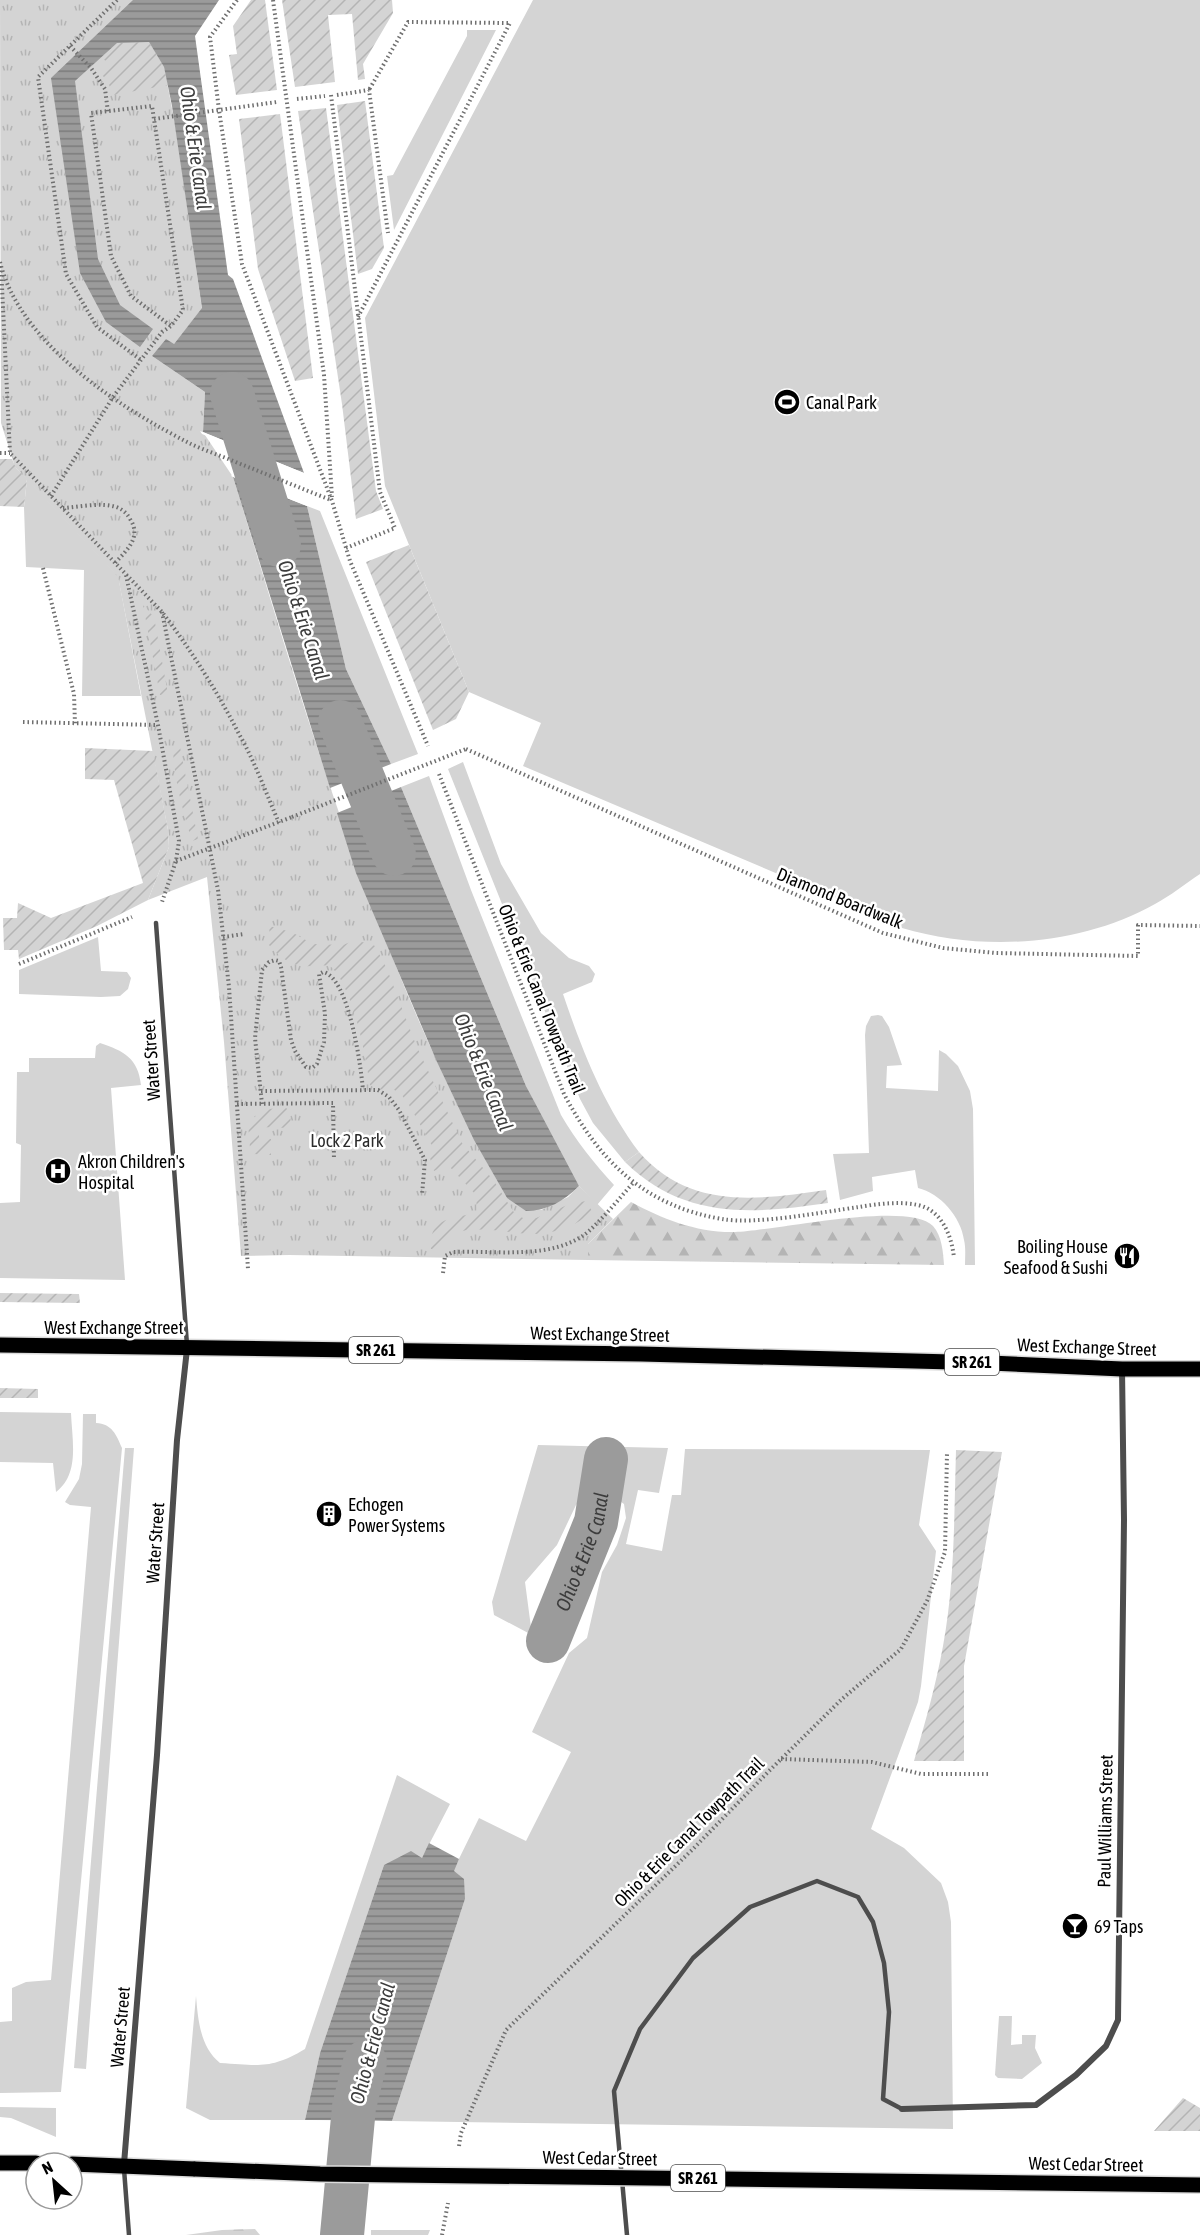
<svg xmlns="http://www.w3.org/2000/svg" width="1200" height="2235" viewBox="0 0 1200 2235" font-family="'Asap Condensed',sans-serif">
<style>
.grass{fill:#d4d4d4}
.forest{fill:url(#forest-firs)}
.park{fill:url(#park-tufts)}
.garden{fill:url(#garden-furrows)}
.water{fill:url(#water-rules)}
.pier{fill:#fff}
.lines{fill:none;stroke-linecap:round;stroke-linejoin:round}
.canal{stroke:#9b9b9b;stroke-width:44}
.primary-casing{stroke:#dbdbdb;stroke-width:18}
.path{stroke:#6f6f6f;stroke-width:4;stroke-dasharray:1.5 3;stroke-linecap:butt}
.lane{stroke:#4d4d4d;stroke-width:4.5}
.street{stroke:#4d4d4d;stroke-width:6}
.primary{stroke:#000;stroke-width:15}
.primary-bridge-casing{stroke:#dbdbdb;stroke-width:18;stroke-linecap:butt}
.path-bridge{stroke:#6f6f6f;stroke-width:4;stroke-dasharray:1.5 3;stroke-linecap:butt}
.primary-bridge{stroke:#000;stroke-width:15}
.labels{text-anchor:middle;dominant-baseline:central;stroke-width:5;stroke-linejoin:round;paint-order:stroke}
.shield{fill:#fff;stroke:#4c4c4c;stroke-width:1.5}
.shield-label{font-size:16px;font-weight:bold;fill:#000}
.poi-label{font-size:18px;fill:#000;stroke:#fff;text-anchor:start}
.street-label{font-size:18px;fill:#000;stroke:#fff}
.park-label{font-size:18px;fill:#2b2b2b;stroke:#fff}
.water-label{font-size:20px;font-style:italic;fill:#3c3c3c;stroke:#fff}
</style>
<defs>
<pattern id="forest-firs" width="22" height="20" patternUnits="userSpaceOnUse" patternTransform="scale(1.5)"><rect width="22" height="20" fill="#d4d4d4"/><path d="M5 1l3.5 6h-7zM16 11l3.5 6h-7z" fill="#b4b4b4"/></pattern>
<pattern id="park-tufts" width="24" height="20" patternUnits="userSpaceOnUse" patternTransform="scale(1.5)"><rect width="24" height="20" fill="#d4d4d4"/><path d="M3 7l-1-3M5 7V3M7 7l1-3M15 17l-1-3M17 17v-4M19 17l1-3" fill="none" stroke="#b4b4b4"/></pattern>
<pattern id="garden-furrows" width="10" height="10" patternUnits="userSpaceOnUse" patternTransform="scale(1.5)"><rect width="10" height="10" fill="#d4d4d4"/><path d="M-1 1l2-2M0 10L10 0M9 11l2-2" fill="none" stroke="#b4b4b4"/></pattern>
<pattern id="water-rules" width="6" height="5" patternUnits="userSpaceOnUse" patternTransform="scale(1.5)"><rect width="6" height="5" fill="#9b9b9b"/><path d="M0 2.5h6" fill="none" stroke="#7c7c7c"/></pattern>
</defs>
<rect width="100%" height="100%" fill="#fff"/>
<!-- grass -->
<path class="grass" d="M533 0H1200V874C1185 884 1170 896 1155 904 1080 946 983 952 902 928 886 923 871 916 855 910L856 907 523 766 541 723 469 692 385 486 365 318Z
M467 30H496L394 230 387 176 393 175 467 36Z
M27 479 118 576 141 696H82L84 570 26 567 24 507Z
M307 506 320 511 418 754 391 764 346 669Z
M463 762 501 864 541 933 569 958 589 966 595 974 592 982 563 994C582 1050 603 1104 639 1152L625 1162 593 1123 580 1099 448 769Z
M429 776 471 890 561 1115C576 1141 594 1163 614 1185L597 1205 579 1186 563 1162 526 1086 401 787Z
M98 937 101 971 127 972 131 978 128 989 120 996 101 997 19 994V970Z
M878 1015 882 1016 889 1027 902 1065 887 1066 886 1088 938 1091 939 1050 946 1054 958 1066 970 1091 973 1109 975 1265H965C965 1257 966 1248 964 1240 961 1217 940 1193 918 1188L915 1170 872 1177 873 1191 840 1200 833 1154 869 1153 865 1035 866 1026 871 1016Z
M100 1043C124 1051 138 1058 141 1085L111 1088 125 1280 0 1278V1203L20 1202 21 1145 16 1143 17 1072H29V1058H95L96 1046Z
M0 1412 71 1413C72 1440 80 1474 56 1492L53 1463 0 1462Z
M83 1414H96V1423C112 1424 116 1434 122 1448L61 2092 0 2093V2022L12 2021V1988L26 1982 51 1980 91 1507 70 1505 65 1502 79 1479 82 1464Z
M538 1445 668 1448 659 1493 638 1490 626 1544 662 1551 672 1495H681L685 1449 930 1450 919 1525 936 1551 921 1686 918 1702 871 1829 904 1848 941 1883 948 1902 951 1922 953 2129 392 2121 465 1899 453 1871 479 1818 526 1841 571 1752 532 1732 569 1653 587 1638 602 1572 617 1545 626 1518 624 1504 608 1493 595 1492 586 1495 576 1505 557 1545 525 1582 532 1635 494 1615 492 1602Z
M125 1448H134L86 2069 74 2068Z
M397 1775 450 1804 422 1858 384 1865 320 2053 305 2120H210L186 2108 196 1996C198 2019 200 2047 220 2063 258 2065 270 2070 305 2049Z
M999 2016H1012L1011 2045 1022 2044V2035H1036L1035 2048 1042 2063 1022 2079 998 2078 995 2075Z
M0 2107 56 2108V2137L11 2118 0 2117Z
M371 2230H430L428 2235H371Z"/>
<!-- forest -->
<path class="forest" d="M631 1202C662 1219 698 1233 735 1232 773 1231 909 1200 933 1226 942 1236 943 1252 944 1265L588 1260V1244Z
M255 2229 260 2235H186L222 2230Z"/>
<!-- park -->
<path class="park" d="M0 0H140L149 42 164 67 176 129 202 309 174 344 152 356 205 392 203 432 233 477C309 723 379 974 507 1198L541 1210 568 1197 579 1186 613 1219 588 1244V1260L289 1255 241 1256 224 1042 207 877 148 900 169 847 168 830 118 577 15 467 1 423Z"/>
<!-- garden -->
<path class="garden" d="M251 0H265L277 90 236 95 229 55 237 54 233 26Z
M282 0H392L393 13 363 64 365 79 358 80 352 14 328 15 335 82 295 87Z
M149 42 164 67 168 85 113 95 108 82 98 70 107 62 102 58 117 43Z
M365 101 384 248 372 269 358 274 337 105Z
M326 108 376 491 383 509 356 519 342 404 298 111Z
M280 114 313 378 295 381 258 269 239 119Z
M0 459H12L16 468 27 479 24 507 0 506Z
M409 545 469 692 456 719 433 730 366 562Z
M143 605 154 617 168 694 160 695Z
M180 747 198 839 192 841C183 811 174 780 173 749Z
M85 748 153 751 168 830 169 847 148 900 97 926 19 959 18 950H4L3 918H17L18 903 51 918 143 883 114 780 85 779Z
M269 926 291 932 313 944 343 945 353 941 369 943 375 946 387 969 416 1045 462 1143 494 1181 515 1214 523 1218H536L570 1204 586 1201 592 1211C577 1227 552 1234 531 1234 507 1234 450 1217 440 1249H431C428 1218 452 1218 477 1213L476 1195 448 1165 434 1171 429 1155 435 1151 409 1105 401 1094 391 1088 378 1090 370 1085C364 1050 358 1014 342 982 340 979 338 973 335 970 327 962 314 967 304 966 288 965 272 951 264 938L270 937Z
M286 1108 290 1111 291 1128 259 1127V1139H271V1155L253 1154 250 1148 248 1124C261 1109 267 1108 286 1108Z
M639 1152C690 1210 757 1200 826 1190L828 1203C753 1214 684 1220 625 1162Z
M0 1293 79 1294 80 1303 0 1302Z
M0 1388 38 1389V1398H0Z
M956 1450 1002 1452 964 1666V1761H914C925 1723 936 1685 943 1646 955 1582 954 1515 956 1450Z
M1183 2098 1200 2108V2131H1154Z"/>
<!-- water -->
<path class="water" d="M133 0H219L195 36 228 275 233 279 304 473 203 432 205 392 152 356 166 339 174 344 202 308 172 106 164 67 149 42 117 43 75 81 98 259 120 305 153 329 140 347 106 322 80 273 51 78Z
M233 477 307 506 346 669 391 764 330 788Z
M401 787 526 1086 579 1186C564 1201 547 1211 526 1211L507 1198 474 1140 437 1062 356 873 337 813Z
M429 1843 459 1859 454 1871 464 1879 465 1899 392 2121 305 2120 320 2053 384 1865 411 1851 422 1858Z"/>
<!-- pier -->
<path class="pier" d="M200 431 304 473V476L202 434Z
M232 475 307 503V506L231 476Z
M302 2120H305L395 2121 392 2124 305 2123Z"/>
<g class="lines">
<!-- canal -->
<g class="canal">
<path d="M232 394 279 545"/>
<path d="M340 722 394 854"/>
<path id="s1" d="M548 1641 596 1522 606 1459"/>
<path d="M342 2235 354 2107 365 2062"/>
</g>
<defs>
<path id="primary" d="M0 1345 641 1354 990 1363 1122 1369H1200
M0 2163H36
M72 2164 195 2169"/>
</defs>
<!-- primary casing -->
<use href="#primary" class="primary-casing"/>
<!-- path -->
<path class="path" d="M117 0 38 77 66 274 97 327 141 360
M237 0 210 37 219 110 277 102
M273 0 324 375 332 497
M70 46 91 68 105 89 108 112
M331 95 380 492 395 528 346 548
M337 95 369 90 388 233
M297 99 325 96
M154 119 219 110 242 264 332 501 350 561 428 746
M0 262C20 344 120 408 191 444 206 451 222 456 238 463 269 475 300 488 331 500
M1 266 10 453 162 612C191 650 217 691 239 734 255 762 266 793 279 823
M358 317 510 23 408 22 369 90
M0 453H10
M51 496 113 397 162 332 171 326 183 310 152 106 91 113 111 256 131 296 171 326
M63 508C80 507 100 502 116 507 122 509 127 513 130 519 142 537 127 550 115 563
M43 568 74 694 75 724
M126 575 158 725 179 841 176 861 162 902
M162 612 218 890 229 987 248 1269
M23 722 158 725
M466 749 883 933 943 948 996 953 1138 956V925L1200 926
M439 774 564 1094C600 1162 645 1206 722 1219 757 1225 822 1212 859 1207 877 1204 899 1201 918 1205 942 1210 952 1237 954 1258
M176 861 292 817
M223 937 244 934
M19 964 132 917
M261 1091 378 1090 389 1097 399 1110 425 1160 422 1195
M237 1104 333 1103 334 1160
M262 1104 255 1038 262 970 269 962 275 960 279 961 281 967 291 1040 295 1051 306 1067 312 1068 317 1064 324 1042 325 1014 319 974 323 972C349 977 361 1067 363 1090
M443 1273 445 1256 453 1252C495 1250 554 1261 589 1231 605 1216 619 1199 633 1183
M781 1759 872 1762 921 1774H991
M459 2146 461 2133 506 2030 693 1849 769 1771 842 1699 901 1649 927 1601 945 1552 947 1453
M442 2235 448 2203"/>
<!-- lane -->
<path class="lane" d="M156 923 187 1345
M124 2169 129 2235
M627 2235 614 2091 640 2029 693 1958 750 1907 817 1881 858 1897 873 1922 884 1963 889 2012 883 2099 902 2109"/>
<!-- street -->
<path class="street" d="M902 2109 1036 2105 1076 2075 1106 2046 1118 2020 1124 1520 1122 1369
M124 2164 157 1755 177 1440 187 1349"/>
<!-- primary -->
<use href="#primary" class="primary"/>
<defs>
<path id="primary-bridge" d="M195 2169 320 2174 1200 2185"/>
</defs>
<!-- primary-bridge casing -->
<use href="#primary-bridge" class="primary-bridge-casing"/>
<!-- path-bridge -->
<path class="path-bridge" d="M292 817 466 749"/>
<!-- primary-bridge -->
<use href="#primary-bridge" class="primary-bridge"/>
</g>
<!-- icons -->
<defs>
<symbol id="stadium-disc" viewBox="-11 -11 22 22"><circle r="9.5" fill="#000" stroke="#fff"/><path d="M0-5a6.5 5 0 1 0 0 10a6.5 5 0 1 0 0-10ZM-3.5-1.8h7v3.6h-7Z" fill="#fff"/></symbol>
<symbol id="hospital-disc" viewBox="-11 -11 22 22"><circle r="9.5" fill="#000" stroke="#fff"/><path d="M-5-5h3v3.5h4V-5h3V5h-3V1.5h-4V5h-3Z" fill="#fff"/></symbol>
<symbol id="restaurant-disc" viewBox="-11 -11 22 22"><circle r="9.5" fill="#000" stroke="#fff"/><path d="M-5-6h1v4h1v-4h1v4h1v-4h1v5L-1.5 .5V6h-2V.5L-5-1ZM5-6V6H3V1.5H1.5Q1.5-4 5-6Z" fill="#fff"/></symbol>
<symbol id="building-disc" viewBox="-11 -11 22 22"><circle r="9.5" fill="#000" stroke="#fff"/><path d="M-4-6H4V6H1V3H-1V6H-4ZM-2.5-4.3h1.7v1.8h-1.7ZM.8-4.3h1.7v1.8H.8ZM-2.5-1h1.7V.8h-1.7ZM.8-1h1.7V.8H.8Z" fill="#fff"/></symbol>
<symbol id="bar-disc" viewBox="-11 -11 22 22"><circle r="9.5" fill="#000" stroke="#fff"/><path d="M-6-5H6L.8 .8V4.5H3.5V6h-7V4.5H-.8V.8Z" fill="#fff"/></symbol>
</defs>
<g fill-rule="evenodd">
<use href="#stadium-disc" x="772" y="387" width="30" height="30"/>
<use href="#hospital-disc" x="43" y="1156" width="30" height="30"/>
<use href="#restaurant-disc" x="1112" y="1241" width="30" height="30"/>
<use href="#building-disc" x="314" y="1499" width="30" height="30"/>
<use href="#bar-disc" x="1060" y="1911" width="30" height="30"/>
</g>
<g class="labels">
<!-- shield labels -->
<g class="shield">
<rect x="349" y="1337" width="54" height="26" rx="4.5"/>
<rect x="945" y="1349" width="54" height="26" rx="4.5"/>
<rect x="671" y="2165" width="54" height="26" rx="4.5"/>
</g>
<g class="shield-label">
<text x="376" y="1350">SR 261</text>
<text x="972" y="1362">SR 261</text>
<text x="698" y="2178">SR 261</text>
</g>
<!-- poi labels -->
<g class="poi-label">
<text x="806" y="402">Canal Park</text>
<text x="78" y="1161">Akron Children's<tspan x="78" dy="21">Hospital</tspan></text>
<text x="1108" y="1246" text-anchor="end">Boiling House<tspan x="1108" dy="21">Seafood &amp; Sushi</tspan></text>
<text x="348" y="1504">Echogen<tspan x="348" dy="21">Power Systems</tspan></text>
<text x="1094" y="1926">69 Taps</text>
</g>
<!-- street labels -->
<g class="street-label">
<text transform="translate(840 898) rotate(22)">Diamond Boardwalk</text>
<text transform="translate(542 999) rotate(68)">Ohio &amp; Erie Canal Towpath Trail</text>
<text transform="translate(151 1060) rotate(-94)">Water Street</text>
<text x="114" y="1327">West Exchange Street</text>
<text transform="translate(600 1334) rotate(1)">West Exchange Street</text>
<text transform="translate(1087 1347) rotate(2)">West Exchange Street</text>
<text transform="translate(155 1543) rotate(-86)">Water Street</text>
<text transform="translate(1105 1821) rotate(-89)">Paul Williams Street</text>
<text transform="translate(689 1832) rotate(-45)">Ohio &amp; Erie Canal Towpath Trail</text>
<text transform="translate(120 2027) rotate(-85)">Water Street</text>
<text transform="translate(600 2158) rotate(1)">West Cedar Street</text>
<text transform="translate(1086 2164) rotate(1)">West Cedar Street</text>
</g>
<!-- park labels -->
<g class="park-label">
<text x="347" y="1140">Lock 2 Park</text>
</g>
<!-- water labels -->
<g class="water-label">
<text transform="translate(196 148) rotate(82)">Ohio &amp; Erie Canal</text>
<text transform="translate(304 620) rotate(72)">Ohio &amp; Erie Canal</text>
<text transform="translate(484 1072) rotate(68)">Ohio &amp; Erie Canal</text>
<text stroke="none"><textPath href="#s1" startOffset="96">Ohio &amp; Erie Canal</textPath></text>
<text transform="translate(372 2043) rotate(-75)">Ohio &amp; Erie Canal</text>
</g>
</g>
<!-- north arrow -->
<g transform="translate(54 2181) rotate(333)"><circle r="28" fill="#ffffff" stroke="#999999" stroke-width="1.5"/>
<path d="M0-4.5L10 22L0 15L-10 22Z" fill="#000000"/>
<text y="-9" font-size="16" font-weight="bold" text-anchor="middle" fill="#000000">N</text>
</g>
</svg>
